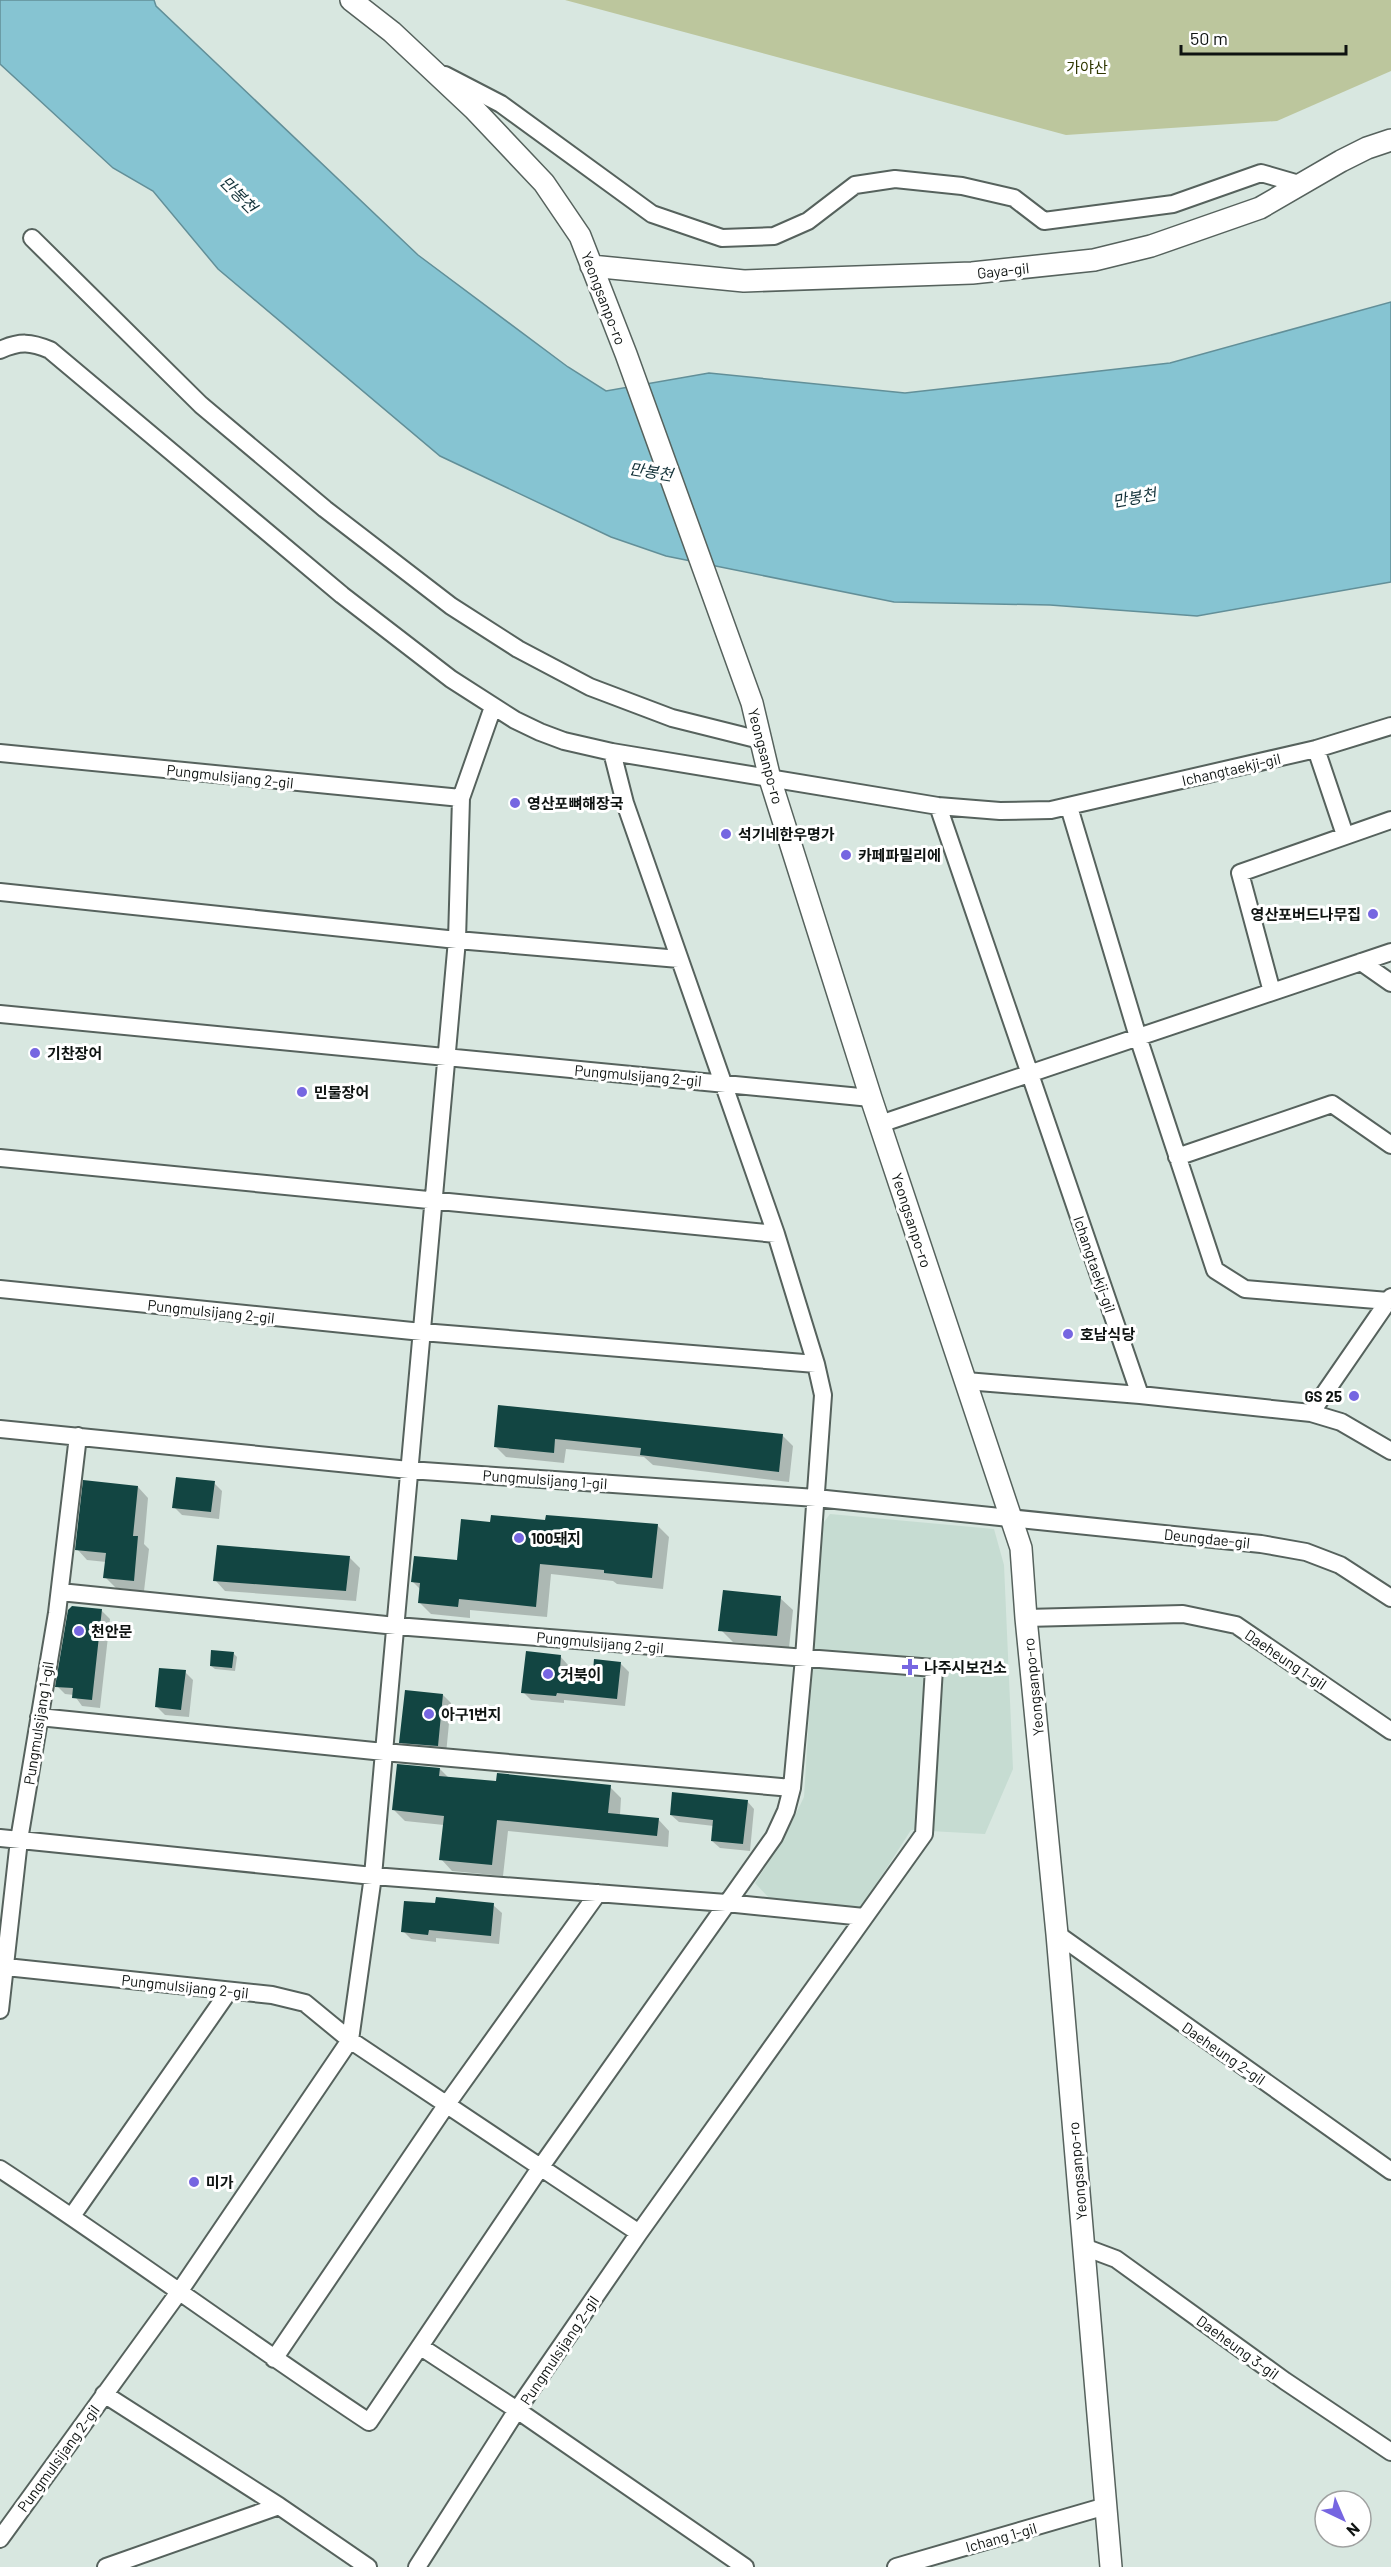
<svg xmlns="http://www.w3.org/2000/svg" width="1391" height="2567" viewBox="0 0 1391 2567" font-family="Barlow,'Noto Sans KR',sans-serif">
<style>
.built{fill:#c6dcd2}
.green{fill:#bcc69d}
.water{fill:#86c4d2;stroke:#628f98;stroke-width:1.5}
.shadow{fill:#0003}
.building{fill:#124542}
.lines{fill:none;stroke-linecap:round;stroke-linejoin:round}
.minor-casing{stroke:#56625d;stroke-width:20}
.tertiary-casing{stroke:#56625d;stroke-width:24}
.minor{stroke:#fff;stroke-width:16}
.tertiary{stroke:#fff;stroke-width:21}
.poi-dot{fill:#7666e1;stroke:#fff;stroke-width:2}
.labels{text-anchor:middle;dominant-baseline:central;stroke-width:6;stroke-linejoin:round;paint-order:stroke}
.park-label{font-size:15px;fill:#2f3700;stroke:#fff}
.street-label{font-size:15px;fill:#0e1311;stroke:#fff}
.poi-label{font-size:15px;font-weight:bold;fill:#0e1311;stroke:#fff;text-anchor:start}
.water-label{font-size:16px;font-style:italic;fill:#123138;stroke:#fff}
</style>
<rect width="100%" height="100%" fill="#d8e7e0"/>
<!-- built -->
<path class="built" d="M830 1514 994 1529 1004 1565 1013 1769 985 1834 911 1830 861 1908 769 1898 755 1883 784 1838 804 1797 821 1526Z"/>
<!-- green -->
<path class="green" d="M565 0H1391V71L1277 121 1066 135Z"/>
<!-- water -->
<path class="water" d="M0 0H154L156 6 418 255 568 367 606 391 709 373 905 393 1170 363 1391 302V582L1197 616 1050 605 894 602 666 556 611 537 440 456 218 269 153 191 113 168 0 64Z"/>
<!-- shadow -->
<path class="shadow" d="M499 1406 782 1435 793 1446 789 1482 653 1465 644 1457 566 1449 564 1463 506 1457 495 1446Z
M214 1483 222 1491 219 1519 182 1515 174 1507Z
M138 1487 148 1498 144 1544 149 1549 144 1591 116 1588 105 1577 106 1562 87 1560 77 1549Z
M546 1522 657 1525 669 1537 663 1589 617 1584 613 1581 551 1574 547 1617 470 1610V1618L431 1614 420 1603 421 1590 413 1582 458 1562 491 1524Z
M350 1558 360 1568 356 1601 225 1591 215 1580Z
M780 1598 793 1610 789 1648 733 1642 720 1629Z
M101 1610 110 1619 100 1708 82 1706 74 1695 65 1694 57 1686Z
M233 1653 237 1657 235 1671 215 1669 211 1666Z
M560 1656 568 1665V1670L594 1673 621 1664 629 1672 625 1706 564 1700V1703L531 1700 523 1692Z
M185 1672 193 1680 189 1717 165 1715 157 1707Z
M443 1695 451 1703 446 1754 409 1751 401 1742Z
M440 1769 449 1778 498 1783 610 1787 621 1798 620 1815 658 1819 669 1831 668 1847 508 1831 503 1876 452 1871 441 1859 444 1825 405 1821 394 1810Z
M747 1801 754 1809 750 1851 720 1848 712 1841 714 1826 679 1822 671 1815Z
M493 1905 502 1913 499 1944 436 1938V1942L411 1939 403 1931Z"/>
<!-- building -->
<path class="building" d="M498 1405 783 1434 779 1472 640 1455 641 1448 555 1439 554 1453 494 1447Z
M176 1477 215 1481 211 1512 172 1508Z
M83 1480 138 1486 133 1536H138L134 1581 103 1578 106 1553 75 1550Z
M491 1515 545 1520 546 1515 658 1524 652 1578 604 1573V1570L540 1564 536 1607 459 1599 458 1607 418 1603 420 1583 411 1582 414 1556 457 1560 461 1519 490 1522Z
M217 1545 350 1556 346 1591 213 1581Z
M723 1590 781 1596 777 1636 718 1631Z
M72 1606 102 1609 92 1700 72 1698 73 1688 55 1687 68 1610Z
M211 1650 234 1652 232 1668 210 1666Z
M526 1651 561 1655 560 1668 593 1671 594 1659 621 1662 617 1699 557 1693 556 1696 521 1693Z
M159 1668 186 1670 181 1710 155 1707Z
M405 1690 443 1694 438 1746 399 1743Z
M397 1764 440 1768 439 1776 496 1781 497 1773 611 1785 608 1813 659 1818 657 1836 497 1820 492 1865 439 1860 444 1816 392 1810Z
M672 1792 748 1800 743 1844 711 1841 713 1820 670 1815Z
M436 1897 494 1903 491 1936 429 1930 428 1935 401 1932 404 1901 435 1903Z"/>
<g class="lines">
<defs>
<path id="minor" d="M445 75 501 104 652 214 722 238 774 236 808 221 855 185 895 179 962 186 1014 198 1044 221 1173 204 1261 173 1299 184
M32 238 201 405 325 509 451 606 518 649 590 687 672 718 760 740
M0 350C20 341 31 342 50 350L342 595 451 679 515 720 540 732 564 741 612 752 625 803 776 1234 816 1364 823 1395 804 1658 792 1788 786 1811 774 1837 540 2168 369 2422C245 2340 125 2251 0 2169
M1316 749 1345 835
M612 752 938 806 1000 811 1051 810 1316 749 1391 726
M0 753 461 798
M938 806 1140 1395
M1069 807 1138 1037 1215 1270 1245 1289 1388 1301
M0 892 457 940 679 959
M1361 962 1391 983
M1272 992 1240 873 1391 820
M0 1014 871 1098
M880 1124 1391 952
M1177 1157 1332 1104 1391 1145
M0 1158 776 1234
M0 1289 422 1332 816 1364
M966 1381 1140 1395 1311 1413 1341 1422 1391 1451
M1311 1413 1391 1297
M0 1429 409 1470 816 1498 1261 1544 1306 1552 1340 1565 1391 1598
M60 1592 396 1626 934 1668 924 1834 639 2233 517 2410 417 2567
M1026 1618 1183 1614 1236 1625 1391 1731
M39 1717 384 1752 792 1788
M0 1838 373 1876 726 1903 864 1917
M1057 1934 1391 2171
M6 1967 272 1995 305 2003 350 2040 639 2233
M0 2010 19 1840 57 1613 78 1436
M72 2216 229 1991
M1084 2247 1116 2259 1285 2381 1391 2452
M421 2347 517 2410 745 2567
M274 2359 447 2104 598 1893
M104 2394 279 2506 368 2567
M0 2539 179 2292 350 2040 373 1876 384 1752 457 940 461 798 493 707
M106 2567 279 2506
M896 2567 1106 2506"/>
<path id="tertiary" d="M351 0 392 32 474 109 544 183 580 236 626 354 752 703 770 779 871 1098 1021 1548 1026 1618 1057 1934 1111 2567
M591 266 744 281 972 273 1094 260 1151 246 1260 208 1341 161 1367 148 1391 140"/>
</defs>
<!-- minor casing -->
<use href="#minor" class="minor-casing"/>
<!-- tertiary casing -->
<use href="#tertiary" class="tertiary-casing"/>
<!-- minor -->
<use href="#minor" class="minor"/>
<!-- tertiary -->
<use href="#tertiary" class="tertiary"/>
</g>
<!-- markers -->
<g class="poi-dot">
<circle cx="515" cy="803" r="6"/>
<circle cx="726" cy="834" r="6"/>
<circle cx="846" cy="855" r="6"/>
<circle cx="1373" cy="914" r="6"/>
<circle cx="35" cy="1053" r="6"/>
<circle cx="302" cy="1092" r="6"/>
<circle cx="1068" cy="1334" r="6"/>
<circle cx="1354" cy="1396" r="6"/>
<circle cx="519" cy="1538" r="6"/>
<circle cx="79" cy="1631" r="6"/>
<path d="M907 1658h6v6h6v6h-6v6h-6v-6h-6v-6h6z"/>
<circle cx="548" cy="1674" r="6"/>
<circle cx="429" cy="1714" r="6"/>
<circle cx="194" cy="2182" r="6"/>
</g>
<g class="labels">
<!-- park labels -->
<g class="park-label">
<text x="1087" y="67">가야산</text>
</g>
<!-- street labels -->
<g class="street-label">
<text transform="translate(1003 270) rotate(-6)">Gaya-gil</text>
<text transform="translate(604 298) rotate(69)">Yeongsanpo-ro</text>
<text transform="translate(766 756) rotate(75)">Yeongsanpo-ro</text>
<text transform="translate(1231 769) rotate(-13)">Ichangtaekji-gil</text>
<text transform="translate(230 776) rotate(6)">Pungmulsijang 2-gil</text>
<text transform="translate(638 1075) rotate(5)">Pungmulsijang 2-gil</text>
<text transform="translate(912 1220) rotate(72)">Yeongsanpo-ro</text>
<text transform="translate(1095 1264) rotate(71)">Ichangtaekji-gil</text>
<text transform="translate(211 1311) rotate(6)">Pungmulsijang 2-gil</text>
<text transform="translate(545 1479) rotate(4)">Pungmulsijang 1-gil</text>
<text transform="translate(1207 1538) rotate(6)">Deungdae-gil</text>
<text transform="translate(600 1642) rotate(5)">Pungmulsijang 2-gil</text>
<text transform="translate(1286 1659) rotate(34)">Daeheung 1-gil</text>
<text transform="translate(1033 1687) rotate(-96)">Yeongsanpo-ro</text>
<text transform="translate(38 1723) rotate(-81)">Pungmulsijang 1-gil</text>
<text transform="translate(185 1986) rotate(6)">Pungmulsijang 2-gil</text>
<text transform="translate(1224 2053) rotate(35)">Daeheung 2-gil</text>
<text transform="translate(1077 2171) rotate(-95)">Yeongsanpo-ro</text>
<text transform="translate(1238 2347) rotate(36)">Daeheung 3-gil</text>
<text transform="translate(559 2350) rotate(-56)">Pungmulsijang 2-gil</text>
<text transform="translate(58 2458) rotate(-54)">Pungmulsijang 2-gil</text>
<text transform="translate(1001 2537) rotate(-16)">Ichang 1-gil</text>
</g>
<!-- poi labels -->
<g class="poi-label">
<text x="527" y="803">영산포뼈해장국</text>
<text x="738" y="834">석기네한우명가</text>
<text x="858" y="855">카페파밀리에</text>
<text x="1361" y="914" text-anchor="end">영산포버드나무집</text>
<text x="47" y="1053">기찬장어</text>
<text x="314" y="1092">민물장어</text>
<text x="1080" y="1334">호남식당</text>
<text x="1342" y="1396" text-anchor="end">GS 25</text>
<text x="531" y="1538">100돼지</text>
<text x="91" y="1631">천안문</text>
<text x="924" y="1667">나주시보건소</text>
<text x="560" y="1674">거북이</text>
<text x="441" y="1714">아구1번지</text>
<text x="206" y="2182">미가</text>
</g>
<!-- water labels -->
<g class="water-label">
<text transform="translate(239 194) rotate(45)">만봉천</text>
<text transform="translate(651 471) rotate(9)">만봉천</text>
<text transform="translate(1134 497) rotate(-10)">만봉천</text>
</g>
</g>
<!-- north arrow -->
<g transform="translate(1343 2519) rotate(136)"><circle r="28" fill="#ffffff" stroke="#9fa1a0" stroke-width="1.5"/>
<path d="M0-4.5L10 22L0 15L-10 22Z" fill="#7666e1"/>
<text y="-9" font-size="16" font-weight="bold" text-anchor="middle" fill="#0e1311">N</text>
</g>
<!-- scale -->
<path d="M1181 45v9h165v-9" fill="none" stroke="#0e1311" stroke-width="3"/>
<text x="1190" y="45" font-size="18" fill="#0e1311" stroke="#ffffff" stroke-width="4.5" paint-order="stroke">50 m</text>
</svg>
